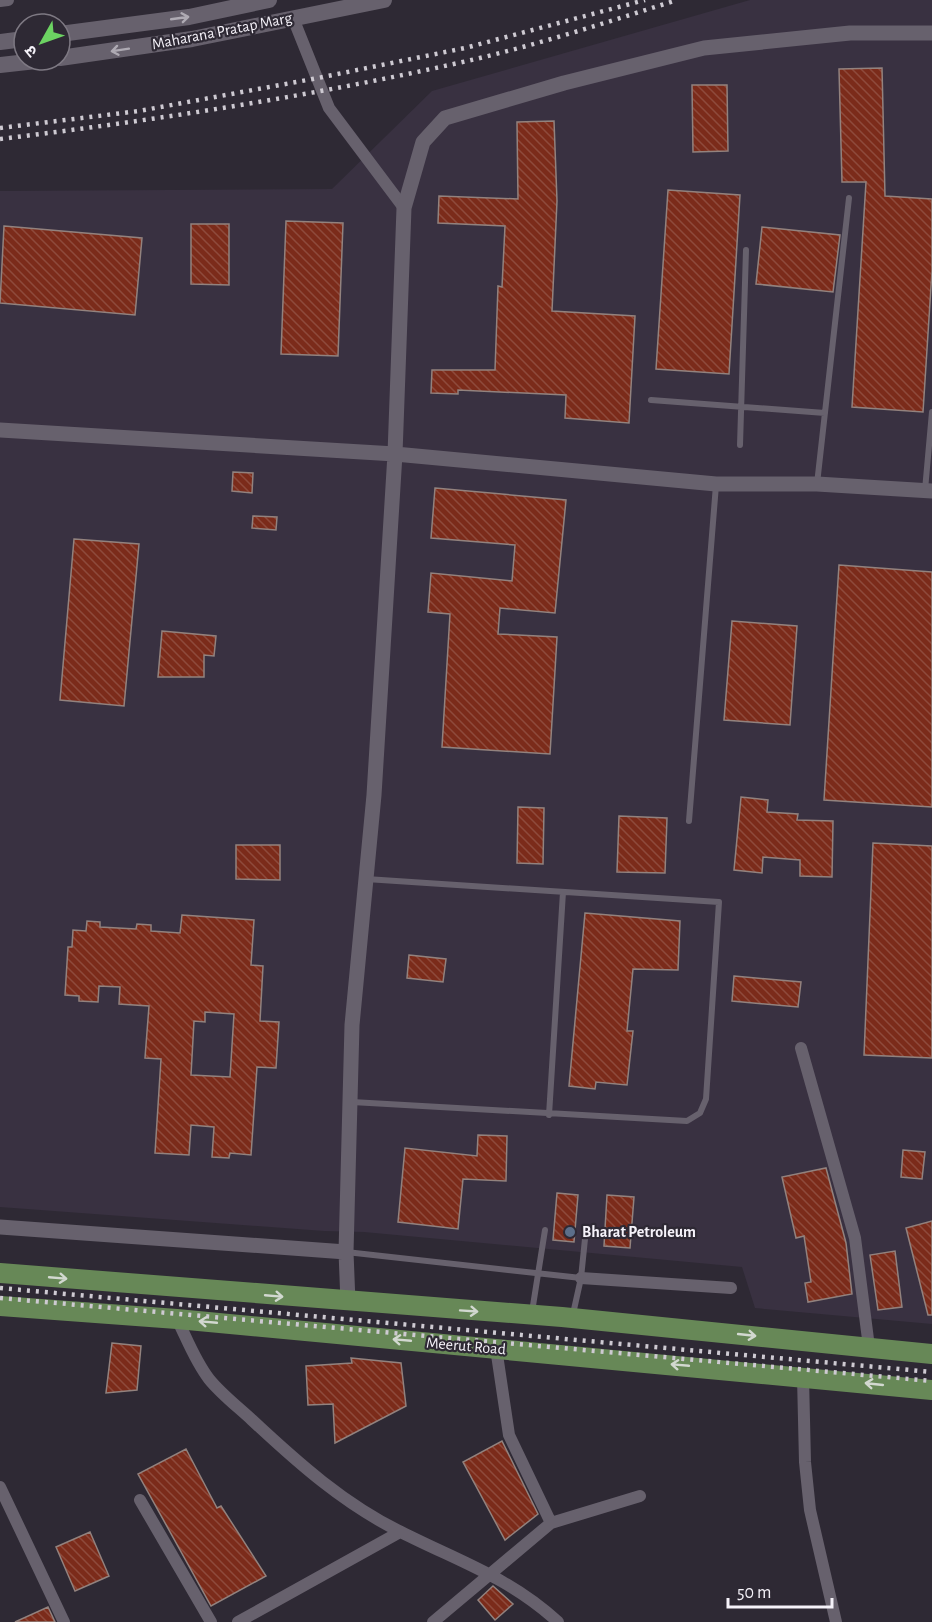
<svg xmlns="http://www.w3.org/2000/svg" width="932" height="1622" viewBox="0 0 932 1622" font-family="'Alegreya Sans','Noto Sans Devanagari',sans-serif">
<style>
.built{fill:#393141}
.building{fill:url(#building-back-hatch);stroke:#92827e;stroke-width:1.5;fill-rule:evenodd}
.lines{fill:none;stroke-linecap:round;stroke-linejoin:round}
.service{stroke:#67616d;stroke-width:6}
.minor{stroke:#67616d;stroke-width:12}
.tertiary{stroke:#67616d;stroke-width:15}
.secondary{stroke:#67616d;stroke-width:16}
.primary{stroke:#678857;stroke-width:20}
.rail{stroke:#cecad2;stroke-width:4.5;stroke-dasharray:3 6;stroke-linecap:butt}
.oneway{stroke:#aeaab3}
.oneway2{stroke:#d2d8d0}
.service-dot{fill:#5c6f8a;stroke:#2e2934;stroke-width:2}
.labels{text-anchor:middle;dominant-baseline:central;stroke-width:4.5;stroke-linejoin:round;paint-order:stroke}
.street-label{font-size:16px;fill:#f5f2f9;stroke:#2e2934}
.poi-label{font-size:16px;font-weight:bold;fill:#f5f2f9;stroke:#2e2934;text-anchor:start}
</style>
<defs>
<pattern id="building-back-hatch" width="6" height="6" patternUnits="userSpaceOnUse" patternTransform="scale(1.5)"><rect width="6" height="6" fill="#7b2b1a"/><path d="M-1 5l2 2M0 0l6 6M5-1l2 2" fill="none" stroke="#8e4a3c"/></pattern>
</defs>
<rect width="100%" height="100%" fill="#2e2934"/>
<!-- built -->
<path class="built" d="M750 0H932V1324L755 1308 742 1267 364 1232 324 1231 0 1207V191L332 189 432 91Z"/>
<!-- building -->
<path class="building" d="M882 68 885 196 932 199V271L923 412 852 407 866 182H842L839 69Z
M692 85H727L728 151 693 152Z
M554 121 557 201 552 311 635 316 629 423 565 418 566 395 458 390V394L431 393 432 370H495L498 286 502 287 505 226 438 223 439 196 518 199 517 122Z
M668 190 740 195 729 374 656 369Z
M286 221 343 223 338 356 281 354Z
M191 224H229V285L191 284Z
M4 226 142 238 135 315 0 303Z
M762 227 840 235 833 292 756 284Z
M233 472 253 473 252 493 232 491Z
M435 488 566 500 555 613 500 608 498 634 557 637 550 754 442 747 450 614 428 612 431 573 512 581 515 545 431 538Z
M253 516 277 517 276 530 252 528Z
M74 539 139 544 124 706 60 700Z
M839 565 932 572V807L824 800Z
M732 621 797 626 790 725 724 720Z
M162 631 216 636 214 656 204 655V677H158Z
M741 797 768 800 767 812 798 814 797 820 833 821 832 877 800 876V860L763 857 762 873 734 870Z
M518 807 544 808 543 864 517 863Z
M619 816 667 818 665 873 617 872Z
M873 843 932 846V1058L864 1055Z
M236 845H280V880L236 879Z
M585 913 680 921 678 970 633 969 627 1031H633L627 1085 596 1082 595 1089 569 1086Z
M182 915 254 920 251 965 263 966 260 1021 279 1022 276 1068 257 1067 251 1155 230 1153 229 1158 212 1157 214 1127 191 1125 189 1155 155 1153 161 1059 145 1058 149 1006 119 1004 120 987 99 986 98 1002 79 1001V996L65 995 68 947H72L73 930 86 931 87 921 100 922V927L136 929 137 924 151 925V931L180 933ZM205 1012 234 1014 230 1077 191 1075 194 1021 205 1022Z
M409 955 446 959 443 982 407 978Z
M734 976 801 982 798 1007 732 1001Z
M478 1135 507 1136 506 1181 463 1179 458 1229 398 1222 405 1148 477 1156Z
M903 1150 925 1152 922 1179 901 1177Z
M826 1168 846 1243 852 1294 808 1302 805 1283 811 1282 804 1236 796 1238 782 1177Z
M557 1193 578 1195 574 1242 553 1240Z
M607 1195 634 1197 630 1248 604 1246Z
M932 1221V1315H928L906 1228Z
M895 1251 902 1307 878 1310 870 1255Z
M112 1343 141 1346 137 1390 106 1393Z
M351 1358 401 1363 406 1406 335 1443 333 1404 308 1405 306 1366 352 1363Z
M502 1441 538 1514 505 1540 463 1462Z
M186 1449 217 1508 221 1506 266 1576 211 1606 138 1474Z
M90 1532 109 1576 75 1591 56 1547Z
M493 1586 513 1604 495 1620 478 1600Z
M48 1607 55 1622H15Z"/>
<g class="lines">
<!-- service -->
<path class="service" d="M651 400 825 413
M740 445 746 250
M817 484 849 198
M925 490 932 412
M689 821 716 485
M352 1102 687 1121 700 1113 706 1099 719 902 366 879
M549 1115 563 892
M346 1252 581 1278
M532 1312 545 1230
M573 1314 581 1278 586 1229"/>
<!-- minor -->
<path class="minor" d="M0 1 8 0
M293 18 329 108 404 208
M801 1048 855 1238 869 1347
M581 1278 731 1288
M177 1319C187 1339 195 1361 209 1379 221 1394 238 1407 252 1420 298 1463 344 1504 401 1532 458 1561 509 1577 558 1622
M496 1348 509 1435 551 1523
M803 1377 805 1462 810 1510 836 1622
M0 1487 64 1622
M140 1500 211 1622
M238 1622 400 1532
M433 1622 551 1523 640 1496"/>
<!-- tertiary -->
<path class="tertiary" d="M0 430 395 454 716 484H817L932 491
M0 1227 346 1252
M348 1302 346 1252 352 1025 374 795 395 454 404 208 423 142 445 118 564 83 704 48 850 33H932"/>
<!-- secondary -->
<path class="secondary" d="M60 34 189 17 269 0
M0 42 24 39
M60 58 192 39 384 0
M0 65 45 60"/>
<!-- primary -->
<path class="primary" d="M0 1273 562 1317 932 1354
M0 1306 177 1319 932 1390"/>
<!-- rail -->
<path class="rail" d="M0 128 139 111 318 78 465 48 645 0
M0 139C157 120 313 96 467 61 537 45 608 22 677 0
M0 1288 932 1372
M0 1298 932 1381"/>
</g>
<!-- one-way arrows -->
<defs><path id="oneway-shaft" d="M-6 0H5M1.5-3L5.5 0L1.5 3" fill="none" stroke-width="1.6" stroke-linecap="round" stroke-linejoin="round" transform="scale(1.5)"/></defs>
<g class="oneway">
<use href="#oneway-shaft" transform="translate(180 18) rotate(-8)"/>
<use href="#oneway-shaft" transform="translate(120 50) rotate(171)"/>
</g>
<g class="oneway2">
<use href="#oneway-shaft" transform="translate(58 1278) rotate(5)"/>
<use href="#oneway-shaft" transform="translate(274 1296) rotate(5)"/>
<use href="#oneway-shaft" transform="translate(469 1311) rotate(4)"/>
<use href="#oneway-shaft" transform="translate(208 1322) rotate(-175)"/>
<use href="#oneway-shaft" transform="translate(747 1335) rotate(6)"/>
<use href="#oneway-shaft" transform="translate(402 1340) rotate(-175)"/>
<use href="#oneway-shaft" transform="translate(680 1365) rotate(-175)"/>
<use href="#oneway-shaft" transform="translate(874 1384) rotate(-174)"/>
</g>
<!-- markers -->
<circle class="service-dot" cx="570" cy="1232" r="6"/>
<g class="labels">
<!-- street labels -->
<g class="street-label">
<text transform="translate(222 31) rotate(-11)">Maharana Pratap Marg</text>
<text transform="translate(466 1346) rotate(5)">Meerut Road</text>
</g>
<!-- poi labels -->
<g class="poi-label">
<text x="582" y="1232">Bharat Petroleum</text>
</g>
</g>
<!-- north arrow -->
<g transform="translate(42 42) rotate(230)"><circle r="28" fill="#2e2934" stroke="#7e7983" stroke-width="1.5"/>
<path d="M0-4.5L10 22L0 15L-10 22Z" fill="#6cd362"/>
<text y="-9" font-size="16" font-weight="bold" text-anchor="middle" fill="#f5f2f9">उ</text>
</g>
<!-- scale -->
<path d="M728 1598v9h104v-9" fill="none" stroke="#f5f2f9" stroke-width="3"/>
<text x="737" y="1598" font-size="18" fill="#f5f2f9" stroke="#2e2934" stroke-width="4.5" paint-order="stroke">50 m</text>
</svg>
